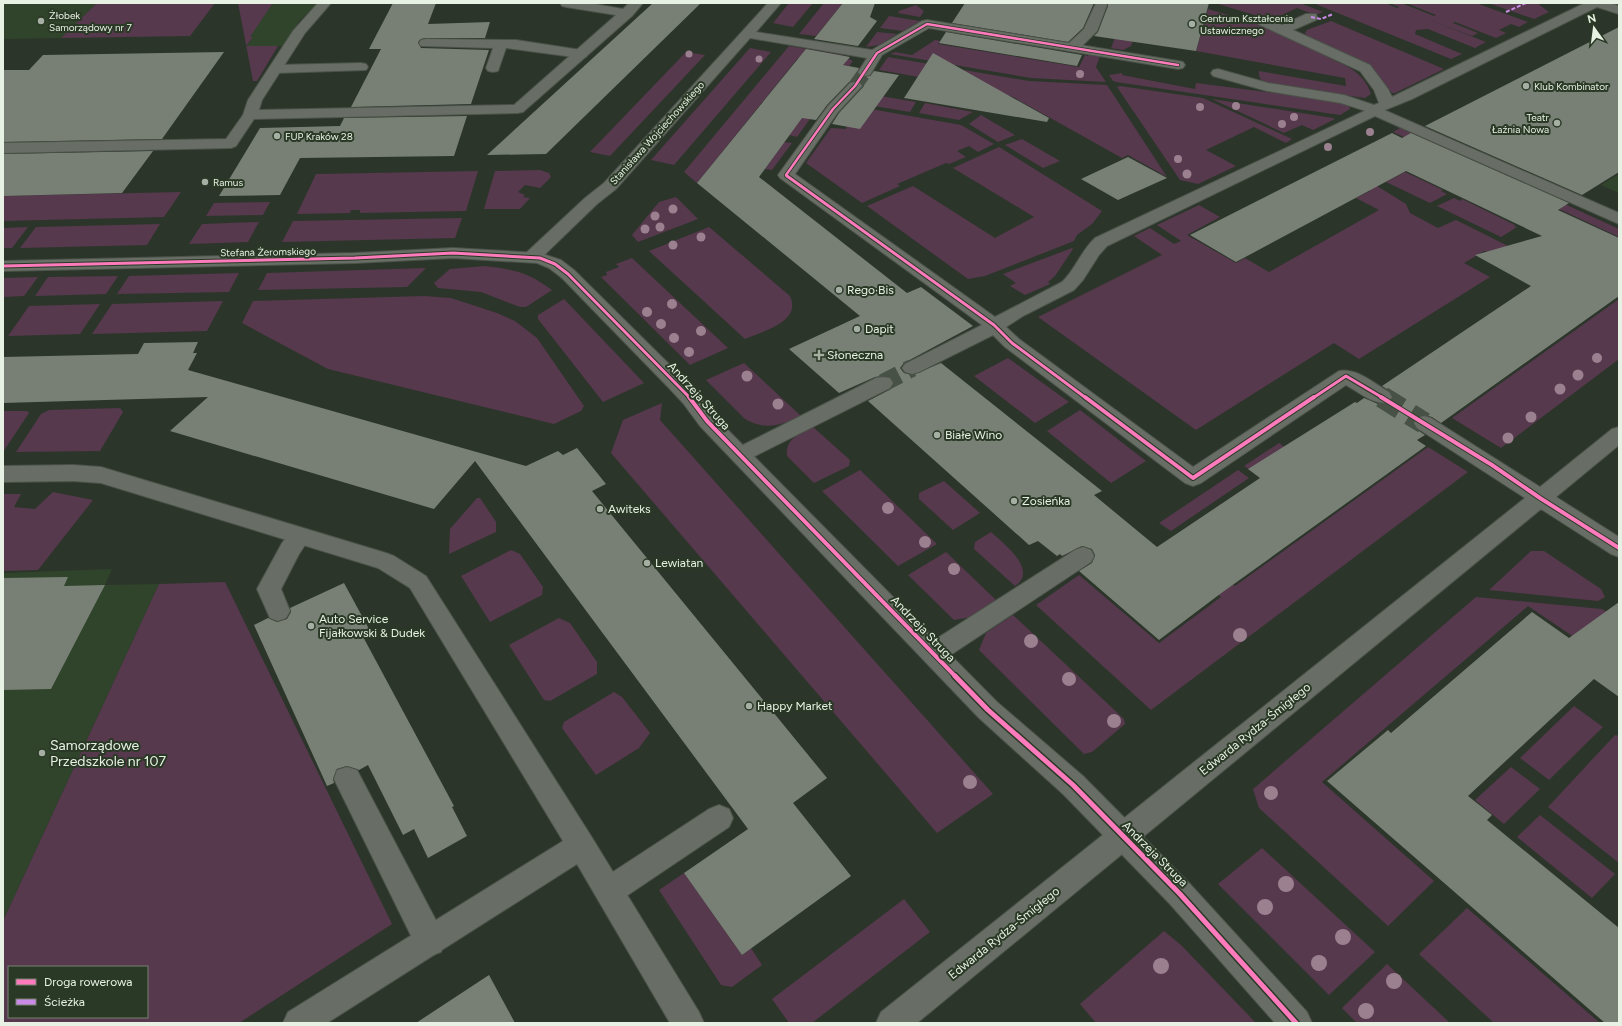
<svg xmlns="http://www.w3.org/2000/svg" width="1622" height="1026" viewBox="0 0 1622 1026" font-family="Figtree,sans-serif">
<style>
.built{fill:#30432b}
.green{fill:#56394d;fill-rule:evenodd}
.building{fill:#788076}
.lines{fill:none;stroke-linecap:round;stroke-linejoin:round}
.street-tunnel-far2{stroke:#485146;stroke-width:14;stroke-dasharray:14 7;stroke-linecap:butt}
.street-tunnel-far1{stroke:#485146;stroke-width:18;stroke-dasharray:18 9;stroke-linecap:butt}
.street-tunnel{stroke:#485146;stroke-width:22;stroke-dasharray:22 11;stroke-linecap:butt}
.lane-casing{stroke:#4b5349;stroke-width:2}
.street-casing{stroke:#4b5349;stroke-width:2}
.secondary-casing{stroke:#4b5349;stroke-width:2}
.lane{fill:#686e66;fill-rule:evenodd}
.street{fill:#686e66;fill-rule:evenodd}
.secondary{fill:#686e66;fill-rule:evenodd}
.quiet{stroke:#ca8be6;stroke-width:2;stroke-dasharray:4 2;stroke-linecap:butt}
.cycleway-far3-casing{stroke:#2a3925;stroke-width:4}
.cycleway-far2-casing{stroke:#2a3925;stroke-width:5}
.cycleway-far1-casing{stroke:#2a3925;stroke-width:6}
.cycleway-casing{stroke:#2a3925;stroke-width:8}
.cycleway-far3{stroke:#fd7abc;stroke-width:2.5}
.cycleway-far2{stroke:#fd7abc;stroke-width:3}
.cycleway-far1{stroke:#fd7abc;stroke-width:4}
.cycleway{stroke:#fd7abc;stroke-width:5}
.tree{fill:#9b8190}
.poi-dot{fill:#a6afa3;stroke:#2a3925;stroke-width:1.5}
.labels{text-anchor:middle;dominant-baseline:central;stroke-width:4;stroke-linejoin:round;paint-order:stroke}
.far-poi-label{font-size:10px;fill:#e7f1e4;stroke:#2a3925;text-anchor:start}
.far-street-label{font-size:10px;fill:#e7f1e4;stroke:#2a3925}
.poi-label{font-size:12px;fill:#e7f1e4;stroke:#2a3925;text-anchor:start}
.street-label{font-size:12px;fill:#e7f1e4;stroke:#2a3925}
.near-poi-label{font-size:14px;fill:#e7f1e4;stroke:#2a3925;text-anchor:start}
</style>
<rect width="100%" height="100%" fill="#2c352a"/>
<!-- built -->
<path class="built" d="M3 3H97L61 38 3 39Z
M273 3H318L300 20 283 46 246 47 253 37H249Z
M1619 174V193L1601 185Z
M112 569 105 585 159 584 3 921V573Z"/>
<!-- green -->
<path class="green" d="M97 3H215L190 36 61 38Z
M238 3H273L250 37H253L246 46H278L257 81H253Z
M789 3H813L793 27 773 23Z
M824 3H843L816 36 799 34Z
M1215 3H1300L1323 12 1315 15 1297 8 1271 20Z
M1313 3H1385L1397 8 1399 7 1389 3H1401L1434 16 1436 15 1406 3H1476L1528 22 1519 27 1511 24 1499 30 1506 33 1496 38 1455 22 1453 23 1478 33 1472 36 1427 19 1486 42 1475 48 1428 29 1416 30 1415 34 1462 54 1451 59Z
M1488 3H1537L1549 12 1534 19Z
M916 5 924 11 920 17 898 13 899 11Z
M1127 7 1144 9 1131 46 1123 50 1111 48Z
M1208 9 1255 23 1335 58 1333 60C1350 67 1365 75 1371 94L1365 98 1272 85C1264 82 1258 81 1259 71L1346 86 1345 78 1196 51Z
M889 16 920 21 903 31 880 28Z
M1331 21 1444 69 1395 93H1392L1372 69 1306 35 1305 33 1307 30Z
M877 32 897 34 879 45 866 47Z
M935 40 940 41 938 44 1079 67 1085 55 1088 56 1089 54 1100 56 1096 67 1106 82 1031 78 890 54 895 52 912 55Z
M789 46 842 55 853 61 849 66 798 58 697 183 684 172Z
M750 48 771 52 674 165 651 160Z
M686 52 705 55 610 156 590 152Z
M888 57 1029 81 1107 85 1167 177 1128 155 1122 158 1013 97 993 90 879 70Z
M1122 73V75L1195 89 1196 83 1344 102 1349 106 1350 109 1340 115 1116 82 1113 81 1109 75Z
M1120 86 1203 98 1292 139 1286 143 1254 127 1206 150 1236 166 1198 184 1180 180 1117 87Z
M863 93 916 102 910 112 856 103Z
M1212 99 1333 118 1335 119 1313 130 1302 125 1284 133Z
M925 103 973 112 959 120 919 113Z
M854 106 961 125 994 144 978 152 969 146 957 151 966 157 949 164 946 163 897 184 900 186 862 203 806 163 831 128 846 129Z
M807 111 815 112 797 137 789 135Z
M981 115 1015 135 998 142 969 124Z
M1400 128 1619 229V237L1393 132Z
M1022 139 1060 161 1043 168 1005 145Z
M784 142 792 143 772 170 765 169Z
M999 147 1102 211 1092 224 1077 235 1074 241 1069 243 985 276 968 279 867 206 913 186 995 238 1034 217 953 168Z
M540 170 549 173 551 177 540 188 525 185 518 192 525 195 523 197 530 198 520 209H484L495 171Z
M478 171 466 211 360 213V210H351L350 213 297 214 316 174Z
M1405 172 1443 190 1441 191 1447 194 1430 203 1386 182Z
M1369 181 1406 204 1410 213 1438 228 1456 220 1508 246 1490 252 1484 251 1464 263 1490 277 1359 359 1334 343 1196 430 1038 317 1162 255 1134 236 1150 228 1174 244 1181 241 1157 225 1199 205 1220 217 1187 235 1236 263 1245 258 1269 272 1379 210 1356 198 1370 191 1360 186Z
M181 192 164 217 3 221V196Z
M676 197 698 219 638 242 632 235 659 202Z
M1454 198 1460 201 1462 199 1515 225 1514 226 1517 227 1501 237 1437 206Z
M270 202 263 215 206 216 214 203Z
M462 218 455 238 282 242 293 221Z
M259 222 248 242 189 244 202 224Z
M160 224 147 245 20 248 36 227Z
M28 227 12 248H3V228Z
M709 227 790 296C802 322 763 331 745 339L649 251Z
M1072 248 1073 249 1055 276 1048 282 1050 284 1025 295 1010 286 1016 283 1003 274Z
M632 258 728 348 690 365 601 277 607 275 606 272 619 267 616 264Z
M485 266C515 270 526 271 552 290L526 307H520L481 292 438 288 434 283 450 269Z
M426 268 407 287 258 290 267 273Z
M239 273 229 292 117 294 129 276Z
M118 276 106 294 35 296 48 277Z
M38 277 24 296 3 297V278Z
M424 296 451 298 497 313 515 321 537 338 584 406 581 411 554 424 328 369 242 323 253 301Z
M564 299 644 383 603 402 538 319V315Z
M1619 299V359L1501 448 1452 418Z
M223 301 207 331 92 334 112 304Z
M100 304 80 334 8 336 29 306Z
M1008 358 1069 402 1035 423 974 376Z
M744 363 801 416C782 425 765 431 745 419L706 380Z
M662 403 660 420 993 794 937 833 611 453 623 420Z
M120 408 123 412 100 451 16 452 41 414 49 410Z
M1080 410 1146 461 1111 483 1047 431Z
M3 411H27L29 413 3 452Z
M813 427 850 460 849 466 814 483 787 456C785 439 800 433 813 427Z
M1279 443 1290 451 1256 474 1244 466Z
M1428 447 1468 472 1151 710 1036 605 1079 575 1159 643 1221 597 1216 592 1230 582 1235 586Z
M860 470 937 544 898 566 822 491Z
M1238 470 1249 478 1171 531 1159 523Z
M944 481 980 513 953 530 919 499V493Z
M53 492 93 500 38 570 3 571V494H21L14 507 35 509Z
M477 498H480L496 522V532L449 554 450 529Z
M991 532C1003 543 1039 570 1015 586L974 549 975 542Z
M511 550 520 554 543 587 542 595 490 622 461 576Z
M1531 551H1544L1601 589 1605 597 1598 601 1489 590Z
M946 552 997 601 971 617 954 620 908 575Z
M225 582 392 924 239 1023H3V921L159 584ZM9 967H147V1017H9Z
M1476 597 1602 609 1619 620 1596 652 1528 606 1322 782 1434 881 1388 926 1259 808 1253 789Z
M1013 615 1124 719 1125 724 1092 752 1084 754 979 650 986 633Z
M559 618 570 623 597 662V674L550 701 544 700 509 645Z
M614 692 622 697 650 733 639 748 596 775 562 728 564 722Z
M1574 706 1603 727 1549 780 1520 758Z
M1615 735 1619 736V863L1548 807Z
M1511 767 1540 789 1504 824 1475 800Z
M1540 815 1615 874 1592 898 1517 837Z
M1262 848 1375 952 1329 995 1218 884Z
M684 873 742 955 751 948 762 965 732 987 721 985 659 890Z
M904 899 930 932 812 1023H789L772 999Z
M1467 908 1600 1023H1494L1419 954Z
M1164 931 1181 945 1256 1023H1096L1080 1004Z
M1387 964 1450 1023H1357L1342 1008Z"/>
<!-- building -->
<path class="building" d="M393 3H436L428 24 490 22 485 38H426L421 39 418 42 421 48 489 50 471 104 351 107 381 49H369Z
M653 3H701L546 154 487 155Z
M843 3H875L870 17 877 21 858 46 814 39Z
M965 3H1094L1083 28 1068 42 952 23Z
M1108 3H1209L1196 51 1094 36 1098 32 1108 6Z
M1619 27V172L1582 195 1425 126Z
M946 32 1082 55 1077 66 939 43Z
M806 49 850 57 843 65 859 68 857 73 860 76H870L874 71 899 75 860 129 832 124 839 113 864 86 860 82 855 81 849 82 827 105 816 120 802 118 759 177 907 293 921 287 973 326 904 363 900 368 904 373 912 375 941 363 1102 491 1094 495 1157 547 1260 478 1248 469 1355 402 1357 403 1364 398 1378 404 1390 403 1393 396 1390 391 1382 386 1531 286 1475 255 1542 236 1406 171 1236 262 1190 235 1392 133 1402 138 1411 133 1569 203 1558 210 1619 238V296L1441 423 1432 417 1424 415 1417 417 1413 424 1416 429 1425 435 1417 440 1426 446 1220 594 1159 640 1079 571 1092 563 1095 555 1092 549 1082 546 1062 556 1060 554 1057 556 1038 541 1029 545 868 401 891 389 894 384 891 377 883 376 875 377 839 393 789 349 860 316 697 183Z
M224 52 162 139 3 142V70H29L43 55Z
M933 53 1049 118 1047 122 904 98Z
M467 116 454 156 300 158 280 195 219 196 260 128 340 126 344 118Z
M153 151 122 193 3 196V154Z
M1128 157 1167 178 1118 200 1081 179Z
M198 342 193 353H197L188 370 526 466 558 451 563 455 577 448 606 484 592 491 827 778 793 803 851 876 742 955 684 873 748 829 475 461 434 509 170 431 208 397 3 403V357L138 354 144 343Z
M68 577 64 586 105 585 51 689 3 690V578Z
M344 583 369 629 361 633 454 806 452 807 467 836 428 858 414 829 403 835 368 765 359 770 347 766 337 769 333 779 334 783 327 786 254 625 268 618 277 622 287 619 291 612 290 608Z
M1619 602V697L1594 679 1468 796 1492 815 1487 820 1619 928V1023H1605L1327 781 1388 730 1391 733 1532 612 1569 638Z
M489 975 515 1023H416Z"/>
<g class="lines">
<!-- street-tunnel-far2 -->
<path class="street-tunnel-far2" d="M855 86 865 72"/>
<!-- street-tunnel-far1 -->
<path class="street-tunnel-far1" d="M883 383 912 368
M1382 397 1384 398"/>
<!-- street-tunnel -->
<path class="street-tunnel" d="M1382 397 1424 423"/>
<defs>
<path id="lane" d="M1096 3H1106L1107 5 1097 31 1078 50H1068L1066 47 1068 44 1084 29Z
M1585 3H1611L1619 6V14L1597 7 1412 99 1375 114 1341 103 1267 91 1213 76 1211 73 1213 70 1218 69 1268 83 1344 95 1374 105 1379 103 1374 90 1360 71 1258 24 1257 21 1258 18H1268L1282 25 1306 14H1316L1317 17 1316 20 1293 30 1370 65 1388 89 1392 97Z
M426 39 516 40 581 50 586 51 588 54 586 57 581 58 506 48 498 71 493 72 488 71 486 68 493 48 421 46 419 43 421 40Z
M361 63 366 64 368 67 366 70 276 73 271 72 269 69 271 66 276 65Z
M300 528 308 530 311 536 299 554 281 589 290 611 286 618 278 621 270 618 257 589 282 543 292 530Z
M1083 547 1091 550 1094 556 1091 562 943 660 934 663 925 660 922 653 925 646 1075 550Z
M347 767 357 770 441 930 445 941 441 952 430 956 419 952 334 779 337 770Z
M719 805 729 809 733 818 729 827 619 901 609 905 599 901 595 891 599 881 709 809Z"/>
<path id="street" d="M318 3H331L305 33 262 100 259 110 514 105 616 15 566 7 562 6 560 3H589L623 9 629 3H643L632 16 523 112 518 113 254 119 236 146 231 148 3 153V143L226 139 243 115 248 100 293 31Z
M768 3H781L756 32 872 50 922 21 927 20 1178 61 1183 62 1185 65 1183 68 1178 69 929 28 882 55 870 75 865 76 860 75 858 72 867 58 750 38 616 189 597 204 538 261 532 262 526 261 523 257 526 253 585 198 604 183Z
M855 82 860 83 862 86 838 112 795 174 995 317 1062 282C1075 270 1081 251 1095 238L1375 106 1619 213V224L1375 116 1107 246 1099 255 1083 280 1074 290 1023 316 1006 327 1019 339 1193 467 1339 371C1356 367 1375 384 1389 392L1392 397 1389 402C1374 406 1359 392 1346 385L1201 483 1193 486 1185 483 1005 347 993 335 919 372 912 374 905 372 902 368 905 364 982 325 780 178 778 175 828 106 850 83Z
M883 377 890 378 893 383 890 388 747 460 740 462 733 460 730 455 733 450 876 378Z
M1424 416 1431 418 1540 487 1612 429 1619 427V445L1556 497 1619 537V557L1611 554 1541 509 917 1023H876L881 1012 1525 498 1417 428 1414 423 1417 418Z
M73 465 101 467 386 553 394 556 426 576 591 836 699 1012 704 1023H670L577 864 327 1023H283L288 1012 563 841 410 588 378 568 101 483 73 481 3 482V466Z"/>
<path id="secondary" d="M453 248 540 253 561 260 574 270 683 378 697 393 714 416 997 702 1083 776 1190 884 1307 1012 1312 1023H1275L1170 904 1063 794 979 718 700 426 683 403 669 388 562 278 549 268 537 263 453 258 355 263 3 271V261L355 253Z"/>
</defs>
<!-- lane casing -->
<use href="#lane" class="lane-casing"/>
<!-- street casing -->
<use href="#street" class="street-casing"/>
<!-- secondary casing -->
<use href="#secondary" class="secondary-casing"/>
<!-- lane -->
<use href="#lane" class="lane"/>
<!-- street -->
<use href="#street" class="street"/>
<!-- secondary -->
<use href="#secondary" class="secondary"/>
<!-- quiet -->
<path class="quiet" d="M1506 12 1526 3
M1311 17 1321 19 1333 14"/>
<defs>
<path id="cycleway-far3" d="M788 177 786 175 833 109 855 86 877 53 927 24 1178 65"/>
<path id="cycleway-far2" d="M787 176 994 325 1012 343 1086 398
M3 266 355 258 453 253 540 258 555 264 568 274 690 398
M1313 398 1346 376 1383 398"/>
<path id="cycleway-far1" d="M689 397 707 421 956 677
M1085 397 1193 478 1314 397
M1381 397 1492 465 1540 498 1619 548"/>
<path id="cycleway" d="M955 676 988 710 1073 785 1180 894 1296 1023"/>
</defs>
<!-- cycleway-far3 casing -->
<use href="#cycleway-far3" class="cycleway-far3-casing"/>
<!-- cycleway-far2 casing -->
<use href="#cycleway-far2" class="cycleway-far2-casing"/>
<!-- cycleway-far1 casing -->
<use href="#cycleway-far1" class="cycleway-far1-casing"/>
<!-- cycleway casing -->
<use href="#cycleway" class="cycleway-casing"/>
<!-- cycleway-far3 -->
<use href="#cycleway-far3" class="cycleway-far3"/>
<!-- cycleway-far2 -->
<use href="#cycleway-far2" class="cycleway-far2"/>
<!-- cycleway-far1 -->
<use href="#cycleway-far1" class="cycleway-far1"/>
<!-- cycleway -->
<use href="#cycleway" class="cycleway"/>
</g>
<!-- trees -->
<g class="tree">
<circle cx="689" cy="54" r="3.5"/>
<circle cx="759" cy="59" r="3.5"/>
<circle cx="1080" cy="74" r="4"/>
<circle cx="1236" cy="106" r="4"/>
<circle cx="1200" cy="107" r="4"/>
<circle cx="1294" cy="117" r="4"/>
<circle cx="1282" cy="124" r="4"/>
<circle cx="1370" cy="132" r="4"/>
<circle cx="1328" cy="147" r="4"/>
<circle cx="1178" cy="159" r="4"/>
<circle cx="1187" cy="174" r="4.5"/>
<circle cx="673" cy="209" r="4.5"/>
<circle cx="655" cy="216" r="4.5"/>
<circle cx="660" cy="227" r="4.5"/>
<circle cx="645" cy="229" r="4.5"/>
<circle cx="701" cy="237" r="4.5"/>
<circle cx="673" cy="245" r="4.5"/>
<circle cx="672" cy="304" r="5"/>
<circle cx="647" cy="312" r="5"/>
<circle cx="661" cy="324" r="5"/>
<circle cx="701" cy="331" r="5"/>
<circle cx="674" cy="338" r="5"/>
<circle cx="689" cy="352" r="5"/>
<circle cx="1597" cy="358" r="5"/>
<circle cx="1578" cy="375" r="5.5"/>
<circle cx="747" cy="376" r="5.5"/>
<circle cx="1560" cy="389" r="5.5"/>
<circle cx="778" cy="404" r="5.5"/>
<circle cx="1531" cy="417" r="5.5"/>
<circle cx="1508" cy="438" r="5.5"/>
<circle cx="888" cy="508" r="6"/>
<circle cx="925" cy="542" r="6"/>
<circle cx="954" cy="569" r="6"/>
<circle cx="1240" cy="635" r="7"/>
<circle cx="1031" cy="641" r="7"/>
<circle cx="1069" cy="679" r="7"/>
<circle cx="1114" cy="721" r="7"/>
<circle cx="970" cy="782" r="7"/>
<circle cx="1271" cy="793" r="7"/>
<circle cx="1286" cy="884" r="8"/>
<circle cx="1265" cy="907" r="8"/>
<circle cx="1343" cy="937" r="8"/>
<circle cx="1319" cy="963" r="8"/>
<circle cx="1161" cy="966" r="8"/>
<circle cx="1394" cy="981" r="8"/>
<circle cx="1366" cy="1011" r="8"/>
</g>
<!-- markers -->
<g class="poi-dot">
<circle cx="41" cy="21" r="4"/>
<circle cx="1192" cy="24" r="4"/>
<circle cx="1526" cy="86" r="4"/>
<circle cx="1557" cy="123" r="4"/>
<circle cx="277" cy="136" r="4"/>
<circle cx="205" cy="182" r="4"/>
<circle cx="839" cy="290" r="4"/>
<circle cx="857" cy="329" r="4"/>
<path d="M817 349h4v4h4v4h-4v4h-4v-4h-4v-4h4z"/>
<circle cx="937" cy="435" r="4"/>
<circle cx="1014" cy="501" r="4"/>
<circle cx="600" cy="509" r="4"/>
<circle cx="647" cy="563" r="4"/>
<circle cx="311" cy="626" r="4"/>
<circle cx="749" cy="706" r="4"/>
<circle cx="42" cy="753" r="4"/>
</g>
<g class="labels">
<!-- far-poi labels -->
<g class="far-poi-label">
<text x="49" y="15">Żłobek<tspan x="49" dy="12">Samorządowy nr 7</tspan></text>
<text x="1200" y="18">Centrum Kształcenia<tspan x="1200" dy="12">Ustawicznego</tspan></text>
<text x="1534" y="86">Klub Kombinator</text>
<text x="1549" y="117" text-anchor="end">Teatr<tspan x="1549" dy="12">Łaźnia Nowa</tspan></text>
<text x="285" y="136">FUP Kraków 28</text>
<text x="213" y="182">Ramus</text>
</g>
<!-- far-street labels -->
<g class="far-street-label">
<text transform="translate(657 133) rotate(-48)">Stanisława Wojciechowskiego</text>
<text transform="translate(268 252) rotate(-1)">Stefana Żeromskiego</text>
</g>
<!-- poi labels -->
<g class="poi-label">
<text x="847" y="290">Rego·Bis</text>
<text x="865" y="329">Dapit</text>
<text x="827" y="355">Słoneczna</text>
<text x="945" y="435">Białe Wino</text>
<text x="1022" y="501">Zosieńka</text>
<text x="608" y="509">Awiteks</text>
<text x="655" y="563">Lewiatan</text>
<text x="319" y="619">Auto Service<tspan x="319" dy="14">Fijałkowski &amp; Dudek</tspan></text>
<text x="757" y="706">Happy Market</text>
</g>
<!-- street labels -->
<g class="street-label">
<text transform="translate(699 396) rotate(48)">Andrzeja Struga</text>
<text transform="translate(923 629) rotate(46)">Andrzeja Struga</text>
<text transform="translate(1255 729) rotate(-39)">Edwarda Rydza-Śmigłego</text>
<text transform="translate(1155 854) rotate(45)">Andrzeja Struga</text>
<text transform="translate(1004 933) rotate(-39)">Edwarda Rydza-Śmigłego</text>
</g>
<!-- near-poi labels -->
<g class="near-poi-label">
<text x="50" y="745">Samorządowe<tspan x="50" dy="16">Przedszkole nr 107</tspan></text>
</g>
</g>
<!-- border -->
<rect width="1622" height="1026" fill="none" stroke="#e7f1e4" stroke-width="8"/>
<!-- legend -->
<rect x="8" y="966" width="140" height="52" fill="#2a3925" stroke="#768371"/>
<rect x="16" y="979" width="20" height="6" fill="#fd7abc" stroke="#768371"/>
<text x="44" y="986" font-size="12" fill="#e7f1e4">Droga rowerowa</text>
<rect x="16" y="999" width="20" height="6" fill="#ca8be6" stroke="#768371"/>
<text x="44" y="1006" font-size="12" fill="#e7f1e4">Ścieżka</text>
<!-- north arrow -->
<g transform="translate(1594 28) rotate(346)" stroke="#2a3925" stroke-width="3" paint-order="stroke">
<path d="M0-3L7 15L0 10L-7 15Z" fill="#e7f1e4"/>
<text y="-6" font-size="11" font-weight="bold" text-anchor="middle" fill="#e7f1e4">N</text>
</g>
</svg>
